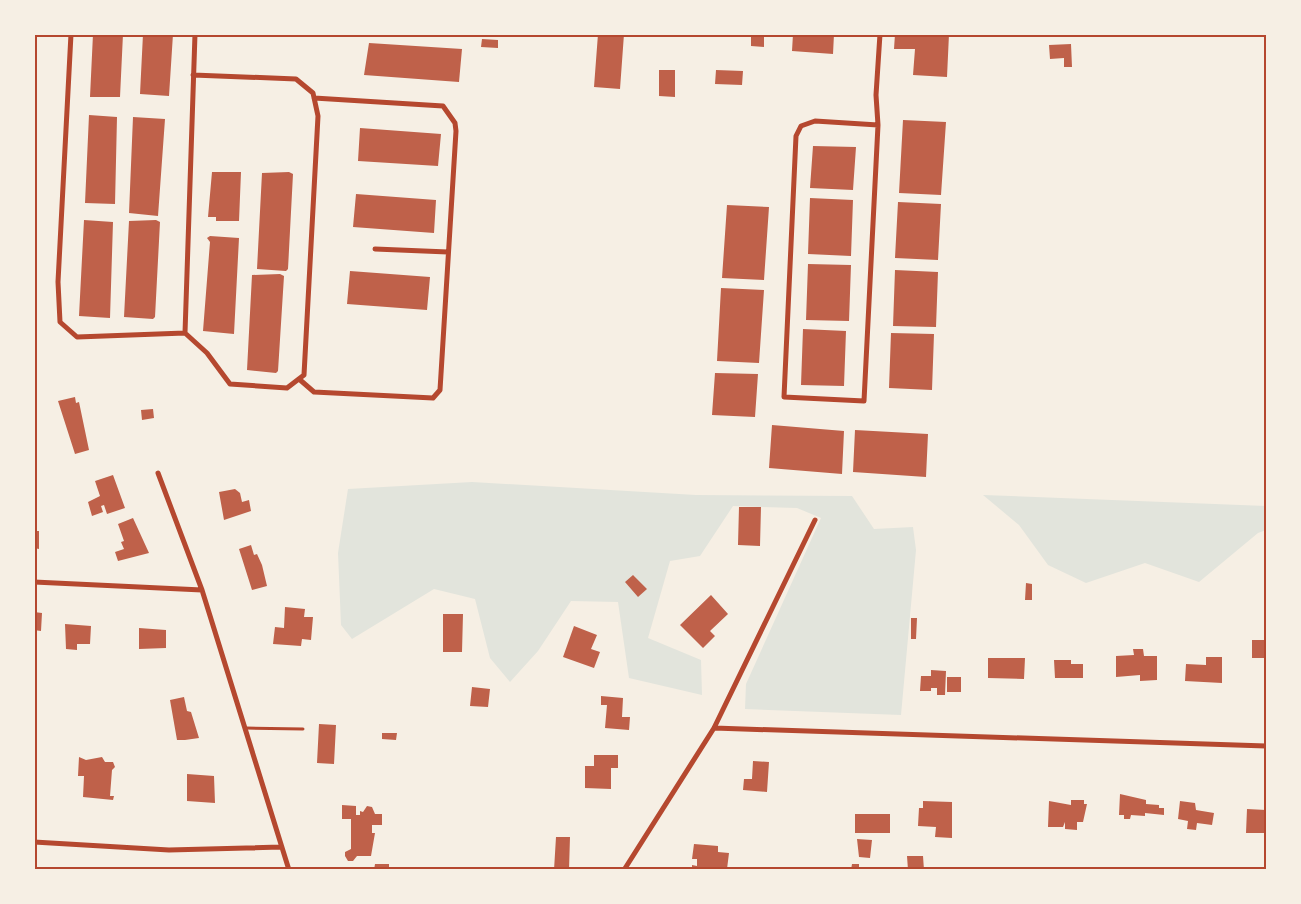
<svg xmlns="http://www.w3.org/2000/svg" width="1301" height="904" viewBox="0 0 1301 904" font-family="Overpass,sans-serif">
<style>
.green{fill:#e2e4dc}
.building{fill:#bf614a}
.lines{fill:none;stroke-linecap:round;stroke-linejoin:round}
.service{stroke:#b5482f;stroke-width:3}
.minor{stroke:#b5482f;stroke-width:5}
.neatline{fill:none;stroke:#b5482f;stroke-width:2}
</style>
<rect width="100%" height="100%" fill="#f6efe4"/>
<!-- green -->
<path class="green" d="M472 482 696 495 852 496 874 529 913 527 916 550 901 715 745 709 746 684 821 518 797 508 733 506 700 556 670 561 648 638 701 660 702 695 629 678 618 602 571 601 538 651 510 682 490 658 475 599 434 589 352 639 341 625 338 553 348 489Z
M983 495 1266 506V530L1258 533 1199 582 1145 563 1086 583 1048 565 1019 525Z"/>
<!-- building -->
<path class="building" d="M93 34H123L120 97H90Z
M143 34H173L169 96 140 94Z
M598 34H624L620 89 594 87Z
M751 34 764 35V47L751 46Z
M793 34H834L833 54 792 51Z
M895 34H949L947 77 913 75 915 49H894Z
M482 39 498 40V48L481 47Z
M369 43 462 49 459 82 364 75Z
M1071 44 1072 67H1064V58L1050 59 1049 45Z
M659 70H675V97L659 96Z
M716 70 743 71 742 85 715 84Z
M89 115 117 117 115 204 85 203Z
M133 117 165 119 158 216 129 213Z
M903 120 946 122 941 195 899 193Z
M360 128 441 134 438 166 358 161Z
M813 146 856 147 853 190 810 188Z
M212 172H241L239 221H216V217H208Z
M289 172 293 174 288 269 286 271 257 269 262 173Z
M356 194 436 200 434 233 353 227Z
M810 198 853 200 851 256 808 254Z
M898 202 941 204 938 260 895 258Z
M727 205 769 207 764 280 722 278Z
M84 220 113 222 110 318 79 316Z
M156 220 160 222 155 317 153 319 124 317 129 221Z
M210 236 239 238 234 334 203 331 210 242 207 238Z
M808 264 851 265 849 321 806 320Z
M895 270 938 272 936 327 893 326Z
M350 271 430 277 427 310 347 304Z
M280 274 284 276 278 371 276 373 247 370 252 275Z
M721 288 764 290 759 363 717 361Z
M803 329 846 331 844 386 801 385Z
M891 333 934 334 932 390 889 388Z
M715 373 758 374 755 417 712 415Z
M75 397 76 403 79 402 89 450 75 454 58 401Z
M153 409 154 418 142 420 141 410Z
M772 425 844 431 842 474 769 468Z
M855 430 928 434 926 477 853 472Z
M113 475 125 508 107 514 104 505 101 506 103 512 92 516 88 502 100 496 95 481Z
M235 489 240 493 242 502 249 500 251 511 224 520 219 492Z
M739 507H761L760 546 738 545Z
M133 518 149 553 118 561 115 552 124 549 121 542 124 541 118 524Z
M34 531H39V549L34 548Z
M251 545 254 555 257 554 262 565 267 586 252 590 239 549Z
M633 575 647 589 638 597 625 582Z
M1026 583 1032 584V600H1025Z
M711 595 728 614 710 631 715 636 703 648 680 625Z
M285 607 305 609 304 617H313L311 640 302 639 301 646 273 644 275 627 284 628Z
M34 612 42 613 41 631 34 630Z
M443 614H463L462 652H443Z
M911 618H917L916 639H911Z
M65 624 91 626 90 644H77V650L66 649Z
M574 626 597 635 591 649 600 652 594 668 563 657Z
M139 628 166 630V648L139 649Z
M1252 640H1266V658H1252Z
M1133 649H1143L1144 656H1157V680L1140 681V675L1116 677V656L1134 655Z
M1206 657H1222V683L1185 681 1186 664 1206 665Z
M988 658H1025L1024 679 988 678Z
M1054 660H1071V664H1083V678H1055Z
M931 670 946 671 945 695H937V688H931V691H920L921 676H931Z
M947 677H961V692H947Z
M472 687 490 689 488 707 470 706Z
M601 696 623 698 622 717H630L629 730 605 728 607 705H601Z
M184 697 187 711 191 712 199 738 185 740H177L170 700Z
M319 724 336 725 334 764 317 763Z
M382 733H397L396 740 382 739Z
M594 755H618V768H611V789L585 788V766H594Z
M79 757 86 760 102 757 105 762H113L115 767 112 770 110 796H114L113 800 83 797 84 776H78Z
M753 761 769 762 767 792 743 790 744 779H752Z
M187 774 214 776 215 803 187 801Z
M1120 794 1146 800V804L1159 805V808H1164V815L1145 813V816L1131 815 1130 819H1124V815H1119Z
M1071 800H1084V804H1087L1083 822H1077V830L1065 829V822L1063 827H1048L1049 801 1071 805Z
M923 801 952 802V838L935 837 936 827 918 826 919 808H923Z
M1180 801 1195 803 1196 810 1214 813 1212 825 1197 823 1196 830 1187 829 1188 821 1178 819Z
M342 805 356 806V815H360V811L363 812 367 806 372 807 375 814H382V825H372V833H375L371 856H357L353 861H348L345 856V852L351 849V819H342Z
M1247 809 1266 810V833H1246Z
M855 814H890V833H855Z
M556 837H570L569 870H554Z
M857 839 872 840 870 858 859 857Z
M694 844 718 846V852L729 853 727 869 692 870V865L697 866V859H692Z
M907 856H923L924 870H908Z
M375 864H389V870H374Z
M852 864H859V870H851Z"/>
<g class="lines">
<!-- service -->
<path class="service" d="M246 728 303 729"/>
<!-- minor -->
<path class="minor" d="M71 34 58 282 60 322 77 337 185 333
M878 125 815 121 801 126 796 136 784 397 864 401 878 125 876 95 880 34
M375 249 448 252
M185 333 207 353 230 384 287 388 304 375 318 116 313 93 296 79 193 75
M185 333 195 34
M299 379 314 392 433 398 440 390 456 131 455 123 443 106 314 98
M158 473 202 590 289 870
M34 582 202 590
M714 728 1266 746
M34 842 169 850 281 847
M624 870 714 728 815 520"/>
</g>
<!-- border -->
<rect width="1301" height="904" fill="none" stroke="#f6efe4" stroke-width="72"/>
<rect x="36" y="36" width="1229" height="832" class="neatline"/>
</svg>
